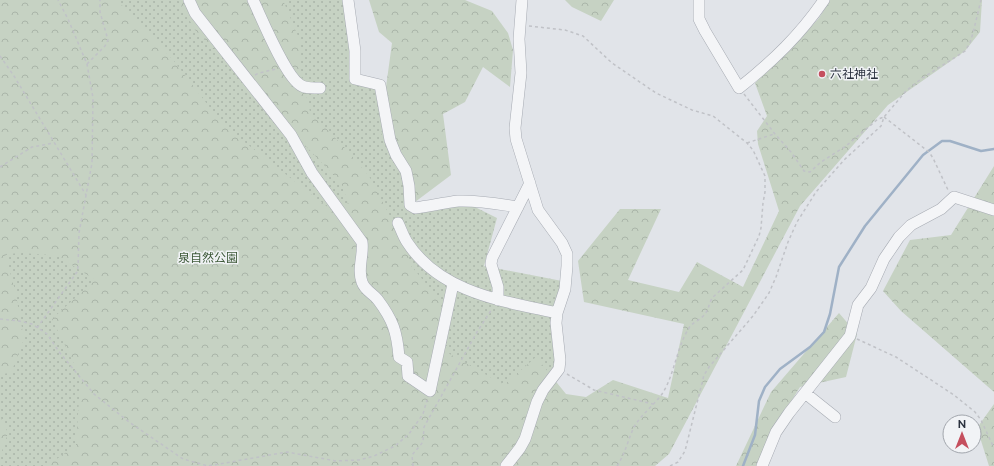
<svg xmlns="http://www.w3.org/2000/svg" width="994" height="466" viewBox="0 0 994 466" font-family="Raleway,'Noto Sans JP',sans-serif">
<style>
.grass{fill:url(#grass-dots)}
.forest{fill:url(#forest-crowns)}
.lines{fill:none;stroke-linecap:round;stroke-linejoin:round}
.stream{stroke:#9fb1c6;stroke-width:2.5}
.minor-casing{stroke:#a7abb3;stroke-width:12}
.path{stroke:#c0c2c7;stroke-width:1.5;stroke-dasharray:3 3;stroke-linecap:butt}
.minor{stroke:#f4f5f7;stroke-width:11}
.poi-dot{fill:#c54f5e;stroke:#f1f3f6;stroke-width:1.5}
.labels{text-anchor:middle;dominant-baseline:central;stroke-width:3;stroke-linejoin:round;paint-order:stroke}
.poi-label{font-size:12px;fill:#2b323f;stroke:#f1f3f6;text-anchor:start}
.park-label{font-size:12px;fill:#3e5a39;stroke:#f1f3f6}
</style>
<defs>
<pattern id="grass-dots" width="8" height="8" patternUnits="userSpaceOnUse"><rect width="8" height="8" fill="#c6d2c3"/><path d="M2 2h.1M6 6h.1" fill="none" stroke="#aab5a9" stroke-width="1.8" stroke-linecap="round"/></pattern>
<pattern id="forest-crowns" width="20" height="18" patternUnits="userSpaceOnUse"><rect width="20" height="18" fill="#c6d2c3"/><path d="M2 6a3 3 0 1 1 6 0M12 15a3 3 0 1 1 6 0" fill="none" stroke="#aab5a9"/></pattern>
</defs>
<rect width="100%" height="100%" fill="#e1e4e9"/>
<!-- grass -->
<path class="grass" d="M0 0H346L353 78 378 86 402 168 408 204 467 203 497 218 484 266 562 281 556 360 553 369 502 466H0Z"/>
<!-- forest -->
<path class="forest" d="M0 0H117L174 61 224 126 343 219 348 202 341 183 195 30 178 0H283L300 41 299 63 310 112 344 147 369 176 403 241 412 267 439 299 448 353 504 385 536 357 566 394 586 397 613 380 668 398 684 324 584 302 578 261 620 209H661L628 280 679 292 697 262 743 287 779 211 758 144 757 131 767 116 755 83 791 49 819 18 830 0H982L980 32 965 51 888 105 800 206 669 454 655 466H47L76 445 79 400V374L52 319 95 280 58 256 23 253 5 254 15 290 24 339 11 373 0 374Z
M369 0H465L492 11 508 33 513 50 510 87 483 67 465 102 443 114 451 175 415 202 380 131 392 43 379 32Z
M565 0H614L601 21 572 7Z
M994 166V392L901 311 883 291 910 240 951 235Z
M839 313 857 334 846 377 800 387 776 426 759 466H736L771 392Z
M994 404V466H989L977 428Z
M0 416 8 433 0 457Z"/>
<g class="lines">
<!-- stream -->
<path class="stream" d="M743 466 755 435 759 401 765 387 780 369 810 347 824 332 830 314 839 267 865 226 923 155 942 141H950L981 151 994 149"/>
<defs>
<path id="minor" d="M189 0 195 13 291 135 312 173 362 242C364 255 357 269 362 282 365 291 373 293 378 300 393 320 397 332 399 357L407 362 408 376 430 391 453 284
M253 0C262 19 284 73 299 84 304 89 313 88 320 88
M348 0 355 51V79L380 85 390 140 396 155 406 171 409 186 410 205 415 208C429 206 444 203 458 201 478 200 498 204 518 207
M699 0V19L705 31 739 88C773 61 800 35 824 0
M398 223C401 229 403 236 407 242 440 293 503 301 557 313
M498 300V287L491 264 492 258 530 183
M805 393 835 417
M506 466 520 448 525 439 537 402 543 390 559 369 560 360 556 323 557 313 565 289 567 266V254L562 243 538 210 516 139 515 128 521 73 519 39 522 0
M762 466 776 432 789 413 850 336 858 305 871 288 884 259 899 237 911 225 941 209 954 197 994 210"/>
</defs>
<!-- minor casing -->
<use href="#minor" class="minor-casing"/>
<!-- path -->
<path class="path" d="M529 26 565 30 583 36 612 63 656 93 692 110 713 116 747 143 753 150 765 176V192L763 203 761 228 759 236 743 270 713 297C709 302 709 309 705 314 701 320 692 322 689 328 677 347 675 371 664 391 656 404 642 413 634 427 628 440 625 454 617 466
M0 56 14 76 86 195
M87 64 105 46 108 40 100 12V0
M255 75 259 73 276 69
M744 94 775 134 791 152 804 171 810 172 821 162 846 146 878 119 884 117
M884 117 929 152 933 158 948 190
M747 143 774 134
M0 167 32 147 54 143
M0 319 19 321 32 324 47 334 60 353 94 394 129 422 183 459 208 466 287 452 336 461 359 460 374 456 395 446 409 434 423 414 427 400
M37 328 77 272 78 267 79 233 92 163 93 98 87 64 68 19 58 0
M857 339 896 357 954 395 975 412 981 420 994 448
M567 374 594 390 653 404
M413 466 412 455 423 442 424 427 477 332 492 309
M670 466 678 462 685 451 704 375 709 367 753 316 769 293 776 277 788 242 797 222 816 192 844 160 881 126 884 117 906 91 921 79 965 51 970 43 973 33 981 0"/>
<!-- minor -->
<use href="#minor" class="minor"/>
</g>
<!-- markers -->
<circle class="poi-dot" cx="822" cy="74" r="4"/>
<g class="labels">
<!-- poi labels -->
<g class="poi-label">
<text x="830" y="74">六社神社</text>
</g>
<!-- park labels -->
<g class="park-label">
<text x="208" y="258">泉自然公園</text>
</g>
</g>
<!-- north arrow -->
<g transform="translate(962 434)"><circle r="19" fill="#f1f3f6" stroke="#a2a6ad"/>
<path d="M0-3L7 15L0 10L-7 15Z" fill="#c54f5e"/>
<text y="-6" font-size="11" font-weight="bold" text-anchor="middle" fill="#2b323f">N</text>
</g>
</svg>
